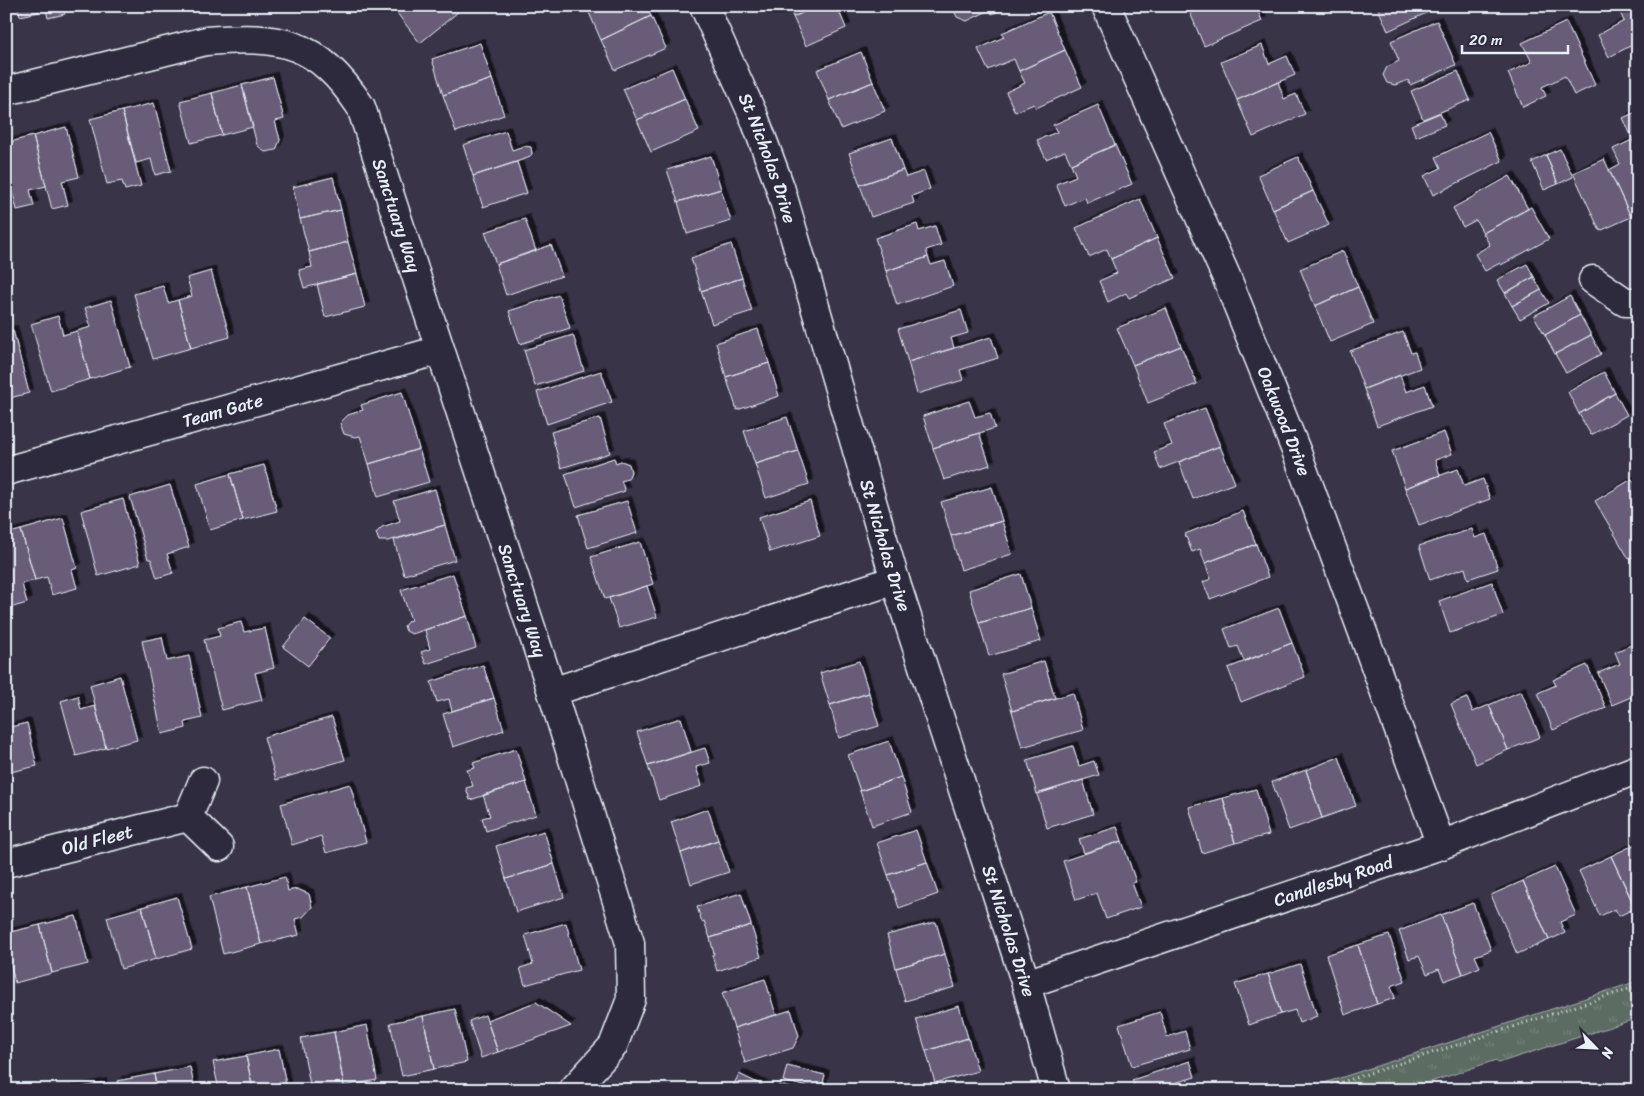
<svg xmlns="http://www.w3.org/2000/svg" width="1644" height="1096" viewBox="0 0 1644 1096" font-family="Sriracha,sans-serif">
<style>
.grass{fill:url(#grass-tufts);stroke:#a2aead}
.building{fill:#675b78;stroke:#e8f1f8;filter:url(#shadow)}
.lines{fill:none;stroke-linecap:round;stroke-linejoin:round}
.street-casing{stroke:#e8f1f8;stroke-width:31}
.path{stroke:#e8f1f8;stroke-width:3;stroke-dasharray:1 4;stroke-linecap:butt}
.street{stroke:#2f2a3d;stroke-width:28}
.labels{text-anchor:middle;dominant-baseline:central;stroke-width:4;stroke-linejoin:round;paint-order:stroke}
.street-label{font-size:18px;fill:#e8f1f8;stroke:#2f2a3d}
</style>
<defs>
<pattern id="grass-tufts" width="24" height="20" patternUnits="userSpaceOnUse" patternTransform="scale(1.25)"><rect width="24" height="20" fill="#5d6c62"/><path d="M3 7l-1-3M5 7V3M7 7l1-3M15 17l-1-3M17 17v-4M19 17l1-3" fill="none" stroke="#748179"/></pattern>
<filter id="shadow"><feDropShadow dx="4.5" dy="-4.5" stdDeviation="0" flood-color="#0009"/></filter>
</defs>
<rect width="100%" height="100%" fill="#3a3449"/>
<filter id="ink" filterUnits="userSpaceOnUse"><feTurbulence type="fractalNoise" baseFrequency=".02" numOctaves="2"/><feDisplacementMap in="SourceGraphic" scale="10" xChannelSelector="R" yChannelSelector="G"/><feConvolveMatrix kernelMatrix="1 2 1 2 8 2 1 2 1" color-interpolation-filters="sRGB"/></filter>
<g filter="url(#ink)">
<!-- grass -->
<path class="grass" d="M1638 981V1018L1498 1063 1496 1060 1407 1090H1303Z"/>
<!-- building -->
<path class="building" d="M18 6H38L39 12 20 16Z
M45 6H62L65 14 48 18Z
M405 6H454L458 12 420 43 397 13Z
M591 6H646L651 16 601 40 587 8Z
M788 6H818L793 17Z
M818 6H837L846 28 806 46 793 17Z
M952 6H1010L992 14 990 10 967 21 957 17Z
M1193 6H1256L1262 21 1204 46 1188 8Z
M1377 6H1439V7L1388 31Z
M1617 6H1638V42L1609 57 1598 35 1624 21Z
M1049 12 1065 50 1019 71 1014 59 988 70 978 49 1004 37 1002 33Z
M651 16 666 48 615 70 601 40Z
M1437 21 1456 65 1410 85 1408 80 1395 85 1387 83 1383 75 1387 67 1399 61 1391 41Z
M1566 22 1595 85 1574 95 1565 76 1542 87 1546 96 1523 107 1508 73 1532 62 1522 43Z
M480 43 492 79 443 95 432 59Z
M1262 45 1269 64 1287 56 1295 75 1237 100 1221 62Z
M1065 50 1082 87 1036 108 1034 104 1015 112 1006 92 1025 83 1019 71Z
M861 52 873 82 829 100 817 70Z
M672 68 685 99 637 120 623 89Z
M1458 71 1470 100 1423 119 1411 91Z
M273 77 284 119 275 121 280 140 276 150 265 152 257 145 242 85Z
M492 79 504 115 456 132 443 95Z
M873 82 885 111 841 129 829 100Z
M1278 82 1284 99 1296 94 1305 114 1253 137 1237 100Z
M242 85 253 127 222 135 212 93Z
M212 93 222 135 191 143 180 101Z
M685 99 699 131 651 152 637 120Z
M154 103 171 171 155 175 151 159 136 163 122 111Z
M1098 105 1115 145 1071 164 1065 151 1046 159 1037 140 1057 132 1053 125Z
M122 111 141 186 125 190 122 181 107 184 90 119Z
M1638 111V145L1636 146 1623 118Z
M1440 113 1445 125 1416 137 1411 125Z
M66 127 79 177 62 181 68 205 52 209 33 136Z
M506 131 512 150 524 146 531 147 532 154 528 158 473 176 463 145Z
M1488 132 1502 161 1433 195 1424 176 1441 168 1436 157Z
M33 136 46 186 30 190 34 206 17 210 6 168V143Z
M892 138 903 170 860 185 849 153Z
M1632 140 1638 152V214L1631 217 1609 170 1620 164 1613 149Z
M1115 145 1132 184 1087 203 1085 197 1065 206 1056 184 1076 176 1071 164Z
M1560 149 1573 177 1558 184 1546 155Z
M1546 155 1558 184 1544 190 1532 162Z
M711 156 721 189 678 202 667 170Z
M1298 157 1313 191 1273 209 1258 175Z
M1604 159 1631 217 1600 231 1573 173Z
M517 162 527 193 483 207 473 176Z
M903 170 906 177 924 171 930 189 912 196 914 203 871 217 860 185Z
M1510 176 1528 209 1483 233 1476 220 1463 227 1453 208Z
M333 177 341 210 300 219 293 187Z
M721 189 731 221 687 234 678 202Z
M1313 191 1329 225 1288 243 1273 209Z
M1140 199 1157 238 1111 259 1107 249 1089 257 1076 228Z
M1531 207 1549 239 1501 265 1500 263 1485 271 1475 254 1490 245 1483 233Z
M341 210 348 242 309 252 300 219Z
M525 219 536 251 496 264 485 232Z
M917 224 919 231 935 226 941 245 926 250 928 257 886 271 875 238Z
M1157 238 1175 278 1129 298 1126 293 1108 302 1099 281 1117 273 1111 259Z
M348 242 357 274 304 288 299 270 312 267 309 252Z
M731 244 742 278 701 291 691 258Z
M551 245 562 276 506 295 496 264Z
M1343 251 1358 287 1315 306 1300 269Z
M928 257 931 265 945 261 953 286 897 305 886 271Z
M1527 264 1534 277 1505 293 1497 280Z
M211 271 230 337 191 348 178 300 192 296 187 278Z
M357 274 365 307 325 317 317 284Z
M1534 277 1541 290 1512 306 1505 293Z
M742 278 752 311 712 324 701 291Z
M163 286 168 303 178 300 191 348 153 359 134 294Z
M1358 287 1373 324 1330 342 1315 306Z
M1541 290 1549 303 1520 319 1512 306Z
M559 295 570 328 520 344 509 311Z
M1570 296 1580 315 1545 335 1534 316Z
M111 300 130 367 90 379 77 331 91 327 85 308Z
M1166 308 1181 346 1133 365 1117 328Z
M961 310 968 333 951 338 954 348 908 362 898 329Z
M1580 315 1591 335 1555 354 1545 335Z
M58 316 63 335 77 331 90 379 51 391 31 324Z
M758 329 769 363 726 377 716 343Z
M13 330 29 393 6 399V331Z
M1403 332 1411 353 1415 352 1420 368 1364 389 1350 351Z
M573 335 584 371 535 386 524 350Z
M1591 335 1601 354 1566 373 1555 354Z
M991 337 998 358 960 370 963 380 917 394 908 362Z
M1181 346 1197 384 1148 403 1133 365Z
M769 363 779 396 737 410 726 377Z
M601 371 612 402 547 424 537 392Z
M1604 372 1615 393 1579 414 1568 392Z
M1400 375 1406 392 1425 385 1432 406 1377 426 1364 389Z
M402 392 419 449 369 464 360 436 355 437 344 434 340 423 348 415 363 410 361 405Z
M1615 393 1627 415 1591 435 1579 414Z
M969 401 975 417 990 413 995 428 933 448 923 416Z
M1205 408 1220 446 1160 469 1154 452 1172 445 1164 424Z
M787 417 798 451 755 464 744 431Z
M600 418 610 453 561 468 551 432Z
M1444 432 1452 454 1435 460 1440 475 1405 488 1392 451Z
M979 433 990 465 944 480 933 448Z
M1220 446 1235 483 1193 499 1179 462Z
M419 449 429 482 378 497 369 464Z
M798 451 809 484 766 498 755 464Z
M614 458 616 463 621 461 629 464 631 472 628 479 621 481 625 491 576 507 565 474Z
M264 465 277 511 243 520 230 474Z
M1458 469 1464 486 1483 479 1490 499 1419 525 1405 488Z
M230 474 243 520 210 530 197 484Z
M1632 479 1638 489V554L1629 559 1595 501Z
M170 485 189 547 167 554 173 573 157 578 151 559H148L130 497Z
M992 487 1002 521 951 536 941 502Z
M435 489 445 525 388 541H379L376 533 382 527 400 521 394 501Z
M123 499 140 564 98 576 81 511Z
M627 501 637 533 588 548 578 515Z
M810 501 820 536 770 552 759 517Z
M1243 511 1256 544 1205 563 1200 549 1192 552 1185 534Z
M63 518 77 568 72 570 77 588 52 595 47 577 35 580 21 530Z
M1002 521 1012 554 961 570 951 536Z
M445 525 455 560 404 575 394 540Z
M1472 529 1475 538 1486 534 1498 569 1468 579 1465 568 1430 580 1419 546Z
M21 530 35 580 22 584 27 603 6 609V534Z
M640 542 653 584 605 599 591 557Z
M1256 544 1268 577 1210 599 1203 582 1211 579 1205 563Z
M453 574 467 616 412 634 406 631 404 626 408 621 411 620 401 590Z
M1021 574 1031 608 979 623 969 590Z
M1492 582 1503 615 1450 633 1439 601Z
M647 586 657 617 619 628 609 598Z
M1031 608 1041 641 989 656 979 623Z
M1279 608 1292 643 1244 661 1238 646 1231 648 1224 629Z
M467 616 476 648 426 664 421 652 430 649 425 630Z
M305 619 330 638 308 666 283 647Z
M241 622 244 632 265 628 274 668 255 673 262 700 222 710 204 640 220 636 218 628Z
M162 637 167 661 189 656 202 718 185 722 186 728 162 734 142 641Z
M1638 642V694L1612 705 1598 673 1620 664 1615 652Z
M1292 643 1305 677 1241 702 1228 668Z
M859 661 869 693 830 705 820 673Z
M1044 661 1055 698 1012 711 1001 674Z
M483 665 494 698 452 711 449 699 437 702 431 682Z
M1587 665 1606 708 1553 730 1538 693 1556 685 1553 680Z
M120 676 137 740 106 748 90 685Z
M1521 691 1540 737 1508 750 1489 705Z
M869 693 879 726 839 738 830 705Z
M1073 693 1083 730 1022 747 1012 711Z
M78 696 81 710 95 706 106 748 76 756 61 701Z
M494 698 504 730 453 747 443 714Z
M1467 698 1473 712 1489 705 1508 750 1476 764 1451 704Z
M332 717 345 760 276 780 264 737Z
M681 718 691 752 648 766 637 732Z
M27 723 37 766 6 773V728Z
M889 741 901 777 860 791 848 755Z
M1073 746 1079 766 1094 761 1099 775 1037 794 1027 760Z
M705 748 710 763 696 767 702 786 659 800 648 766Z
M516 749 526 782 470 800 466 788 473 786 467 770 475 768 473 763Z
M1339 757 1356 806 1322 818 1306 770Z
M1306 770 1322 818 1289 830 1272 782Z
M901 777 912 812 872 826 860 791Z
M1083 780 1093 814 1047 828 1037 794Z
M526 782 536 815 486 831 482 818 490 816 483 795Z
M350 784 366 842 326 853 321 836 292 845 281 804Z
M1256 789 1269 835 1235 843 1223 798Z
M1223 798 1235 843 1202 853 1189 807Z
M708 809 718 840 681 853 671 822Z
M1117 827 1122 841 1084 853 1079 839Z
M916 830 927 862 888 875 877 843Z
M544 831 554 864 506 879 496 846Z
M718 840 729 872 691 884 681 853Z
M1122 841 1136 882 1132 883 1141 907 1106 919 1097 893 1076 900 1063 861Z
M1638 843V913L1611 856Z
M1611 856 1635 908 1619 916 1615 909 1600 916 1579 871Z
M927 862 938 894 899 908 888 875Z
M554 864 564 897 516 912 506 879Z
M1555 867 1576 915 1560 922 1565 933 1549 940 1523 881Z
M285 877 288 891 297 889 309 894 312 907 303 917 295 919 299 935 261 944 247 887Z
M1523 881 1549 940 1517 954 1491 895Z
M247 887 261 944 223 954 209 897Z
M741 893 751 925 710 938 704 921 702 922 697 907Z
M177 897 192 949 156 959 142 907Z
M1473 903 1491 950 1475 956 1480 967 1463 974 1441 915Z
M142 907 156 959 121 969 107 917Z
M1441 915 1463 974 1444 981 1439 969 1427 974 1419 956 1409 959 1399 931Z
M76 916 88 964 52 973 40 925Z
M936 922 945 954 896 968 887 935Z
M566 923 579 970 525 985 520 968 533 964 525 935Z
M40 925 52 973 15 983 6 946V933Z
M751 925 761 957 717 971 712 955 714 954 710 938Z
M1389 935 1405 981 1391 986 1395 998 1377 1004 1358 945Z
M1358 945 1377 1004 1345 1015 1326 955Z
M945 954 955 987 905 1001 896 968Z
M1300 964 1317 1016 1299 1023 1295 1010 1281 1014 1268 974Z
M1268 974 1281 1014 1249 1025 1235 984Z
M765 979 776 1015 734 1028 722 993Z
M536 1002 571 1026 498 1052 487 1020Z
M959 1006 968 1038 926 1051 916 1019Z
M455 1009 467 1062 434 1069 423 1016Z
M791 1010 799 1036 793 1048 745 1063 734 1028Z
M1160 1012 1167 1037 1185 1031 1190 1049 1132 1066 1119 1025Z
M485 1015 498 1052 481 1058 469 1021Z
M423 1016 434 1069 402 1076 390 1023Z
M367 1025 377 1080 344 1086 334 1032Z
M334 1032 344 1086 324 1090H311L301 1038Z
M968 1038 978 1071 935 1083 926 1051Z
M279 1049 287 1090H253L246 1056Z
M246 1056 253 1090H219L213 1062Z
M1190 1061 1195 1077 1175 1083 1178 1090H1135L1132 1080Z
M787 1066 825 1075 821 1090 783 1081Z
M190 1067 195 1090H157L154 1074Z
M154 1074 157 1090H119L117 1081Z
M739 1074 772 1090H731Z
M102 1083 103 1090H68Z
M779 1085 800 1090H777Z"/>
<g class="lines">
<defs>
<g id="street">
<path id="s1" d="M704 6 754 117 780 187 895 580 1026 984 1056 1090"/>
<path id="s2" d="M1106 6 1226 276 1297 453 1441 845"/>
<path id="s3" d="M6 91 206 41C282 35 317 41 361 107L552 692 630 943 631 999 613 1046 573 1090"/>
<path d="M1593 280 1625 302H1638"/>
<path id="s4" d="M6 471 440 350"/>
<path d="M552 692 895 580"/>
<path d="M203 781 188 817 219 847"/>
<path id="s5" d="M6 863 188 817"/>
<path id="s6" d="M1026 984 1441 845 1638 769"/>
</g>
</defs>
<!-- street casing -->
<use href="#street" class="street-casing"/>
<!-- path -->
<path class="path" d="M1318 1090 1638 986"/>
<!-- street -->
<use href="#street" class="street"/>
</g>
</g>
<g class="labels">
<!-- street labels -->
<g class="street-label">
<text stroke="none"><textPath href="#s1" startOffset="165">St Nicholas Drive</textPath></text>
<text stroke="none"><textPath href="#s3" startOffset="501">Sanctuary Way</textPath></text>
<text stroke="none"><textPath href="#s4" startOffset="225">Team Gate</textPath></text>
<text stroke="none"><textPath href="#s2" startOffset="452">Oakwood Drive</textPath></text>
<text stroke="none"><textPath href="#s1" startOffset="570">St Nicholas Drive</textPath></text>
<text stroke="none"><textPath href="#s3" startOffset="906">Sanctuary Way</textPath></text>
<text stroke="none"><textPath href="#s5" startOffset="94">Old Fleet</textPath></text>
<text stroke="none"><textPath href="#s6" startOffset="324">Candlesby Road</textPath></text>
<text stroke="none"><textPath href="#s1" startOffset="975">St Nicholas Drive</textPath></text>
</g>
</g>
<!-- margin -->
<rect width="1644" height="1096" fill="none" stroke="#2f2a3d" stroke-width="25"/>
<rect x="12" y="12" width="1619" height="1071" fill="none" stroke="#e8f1f8" stroke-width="2" filter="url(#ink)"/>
<!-- north arrow -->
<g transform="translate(1596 1048) rotate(114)" stroke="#2f2a3d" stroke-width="4" paint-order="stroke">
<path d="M0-4L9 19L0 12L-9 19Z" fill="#e8f1f8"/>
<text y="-8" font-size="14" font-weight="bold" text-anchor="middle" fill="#e8f1f8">N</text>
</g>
<!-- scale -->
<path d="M1462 45v8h106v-8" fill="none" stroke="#e8f1f8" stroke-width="2.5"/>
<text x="1469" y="45" font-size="15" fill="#e8f1f8" stroke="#2f2a3d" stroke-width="4" paint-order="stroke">20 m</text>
</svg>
